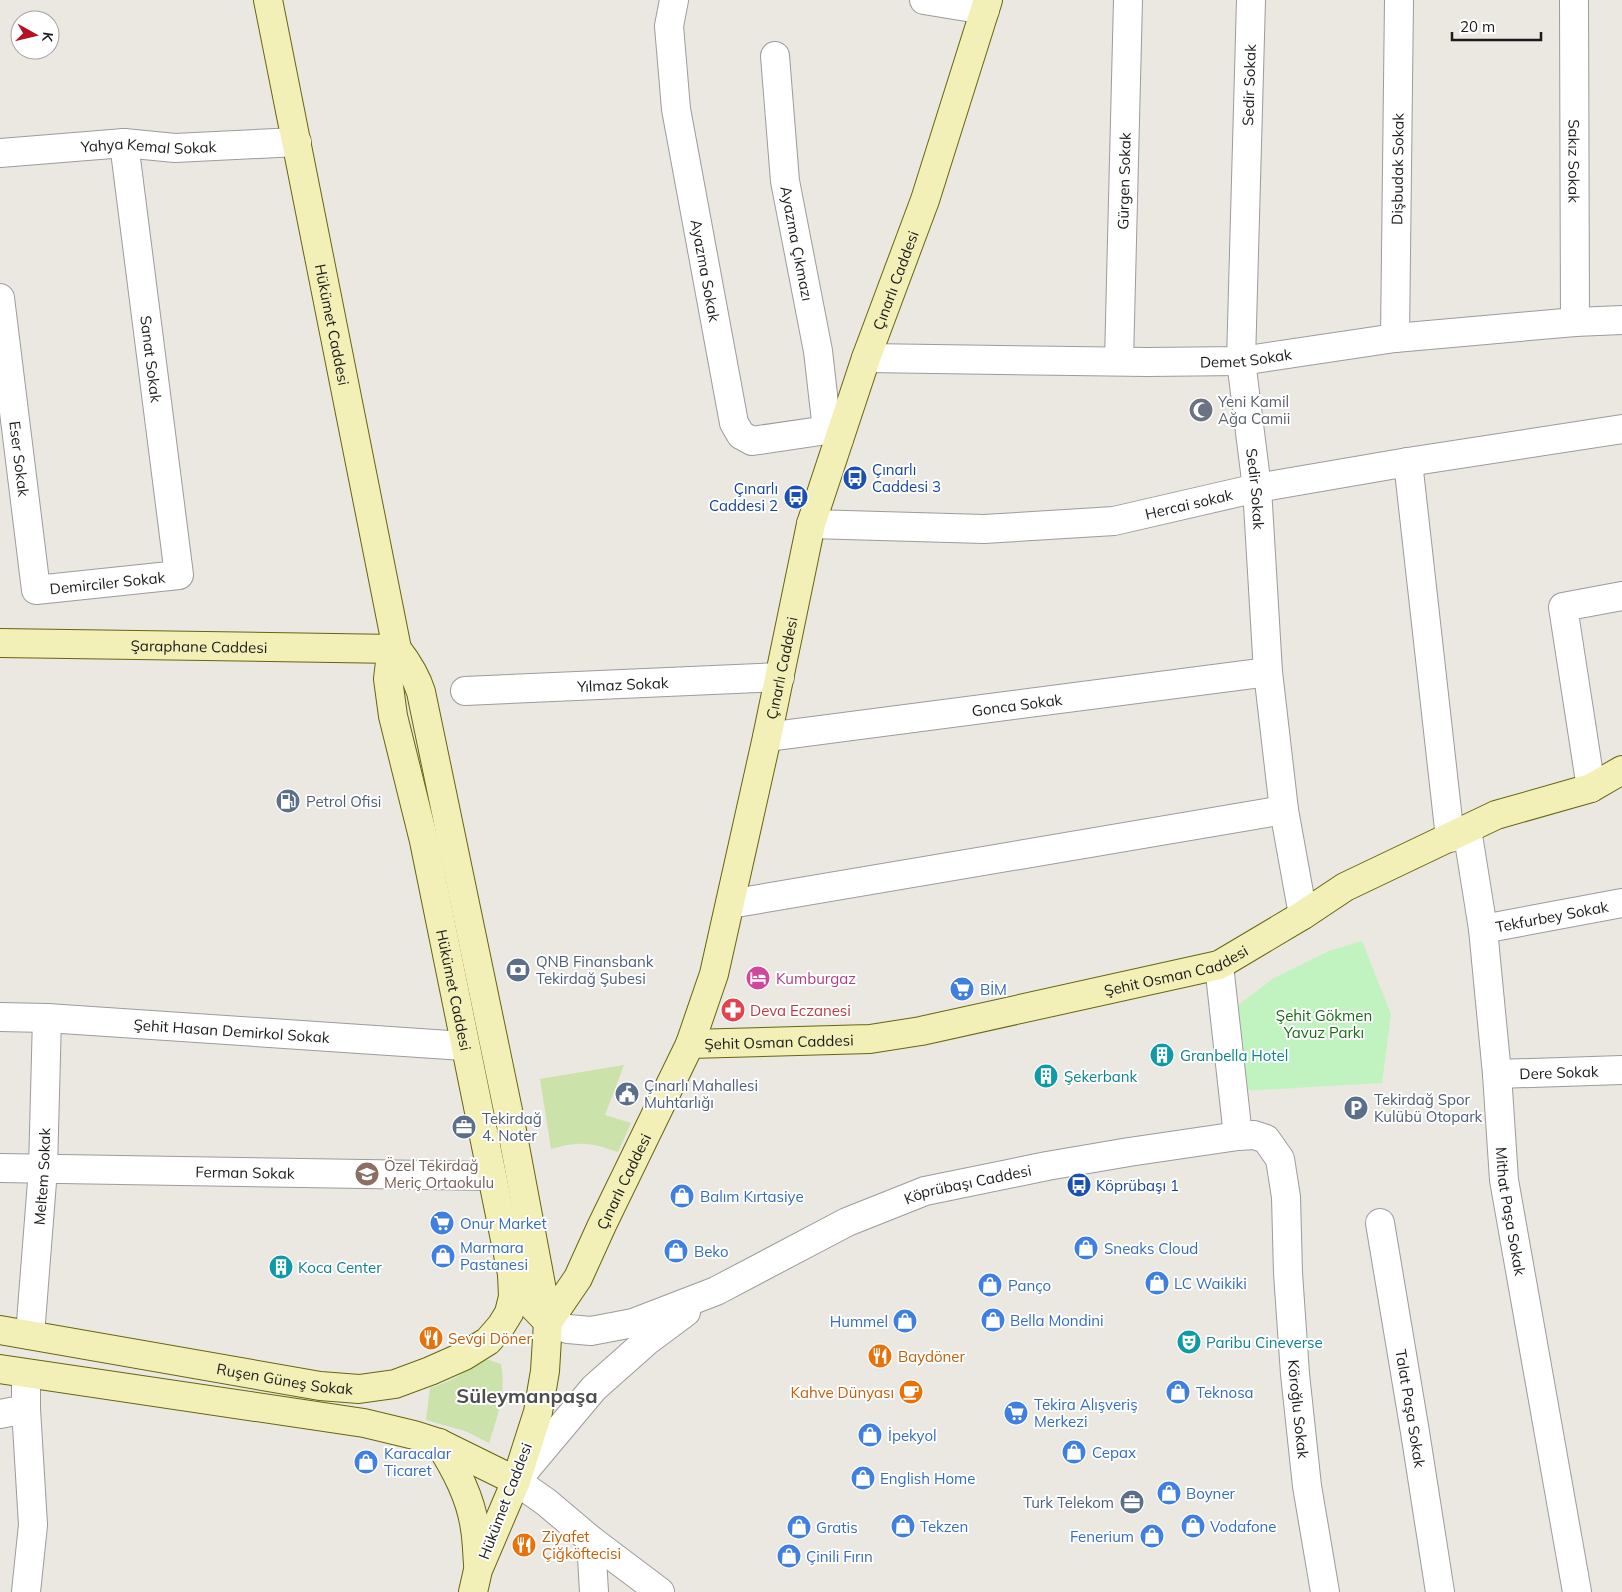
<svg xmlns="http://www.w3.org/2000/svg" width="1622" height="1592" viewBox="0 0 1622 1592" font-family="Mulish,sans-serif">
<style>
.grass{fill:#cbe2aa}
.park{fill:#c1f3c0}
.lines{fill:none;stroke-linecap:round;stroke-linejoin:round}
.street-casing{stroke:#9c9c9c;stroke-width:30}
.secondary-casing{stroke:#65660e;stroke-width:30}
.street{stroke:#fff;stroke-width:28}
.secondary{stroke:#f3f0b7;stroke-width:28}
.labels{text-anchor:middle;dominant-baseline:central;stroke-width:4;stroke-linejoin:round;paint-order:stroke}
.street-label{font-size:15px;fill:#1b1b1b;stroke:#fff}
.worship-label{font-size:15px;fill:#5b616d;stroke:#fff;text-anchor:start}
.transit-label{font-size:15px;fill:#164399;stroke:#fff;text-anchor:start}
.service-label{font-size:15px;fill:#4e5e75;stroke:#fff;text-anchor:start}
.hotel-label{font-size:15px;fill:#b23c85;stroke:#fff;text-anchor:start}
.shop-label{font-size:15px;fill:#366cbe;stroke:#fff;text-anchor:start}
.health-label{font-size:15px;fill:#be3a42;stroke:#fff;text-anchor:start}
.park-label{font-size:15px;fill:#166d14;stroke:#fff}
.culture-label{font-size:15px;fill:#0d838f;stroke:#fff;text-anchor:start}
.education-label{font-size:15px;fill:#785e54;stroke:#fff;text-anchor:start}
.food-label{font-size:15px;fill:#c56008;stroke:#fff;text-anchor:start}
.district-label{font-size:20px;font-weight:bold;fill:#4e4e4e;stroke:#fff}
</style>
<rect width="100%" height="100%" fill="#ebe7e1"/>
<!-- grass -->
<path class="grass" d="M624 1065 605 1115 631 1123 618 1152C590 1142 579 1141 551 1149L540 1079Z
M483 1358 501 1364C506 1393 498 1415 489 1443L465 1431 426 1420 430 1388C452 1381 465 1373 483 1358Z"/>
<!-- park -->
<path class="park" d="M1362 941 1391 1014 1382 1083 1242 1091 1233 1009 1274 978 1329 951Z"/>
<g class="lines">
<defs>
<g id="street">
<path id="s1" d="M674 0 669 26 676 109 734 423 741 435 752 441 827 430 839 439"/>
<path d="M924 0 985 10"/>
<path id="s2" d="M1251 0 1241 361 1257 488 1268 672 1284 810 1303 915"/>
<path id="s3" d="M1574 0 1575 322"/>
<path id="s4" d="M775 56 785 181 818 351 827 430"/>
<path id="s5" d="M0 153 124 143 175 148 297 142"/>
<path id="s6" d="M0 298 36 590 179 575 124 143"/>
<path id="s7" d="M1395 338 1399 0"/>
<path id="s8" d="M866 358 1147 362 1241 361 1395 338 1575 322 1622 320"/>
<path id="s9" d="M1119 361 1128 0"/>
<path d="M1408 462 1450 838"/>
<path id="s10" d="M811 524 984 529 1114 521 1257 488 1408 462 1622 429"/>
<path id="s11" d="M465 691 780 677"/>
<path id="s12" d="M767 737 1268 672"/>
<path d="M1591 788 1563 607 1622 596"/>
<path id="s13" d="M1467 829 1483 929 1497 1074 1504 1180 1577 1592"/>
<path d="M730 904 1284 810"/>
<path id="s14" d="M1483 929 1622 903"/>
<path d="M1219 965 1238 1136"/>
<path id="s15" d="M0 1017 47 1018 464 1046"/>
<path id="s16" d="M1497 1074 1622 1070"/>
<path id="s17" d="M0 1168 490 1176"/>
<path id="s18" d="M1380 1223 1415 1432 1440 1592"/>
<path id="s19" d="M548 1322 568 1329 591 1331 633 1323 716 1291 847 1222 925 1191 1047 1166 1129 1152 1238 1136 1254 1135 1266 1139 1280 1159 1286 1197 1288 1273 1295 1374 1307 1486 1325 1592"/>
<path id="s20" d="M30 1335 43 1169 47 1018"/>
<path d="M0 1414 26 1409"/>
<path d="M591 1540 594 1592"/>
<path d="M26 1592 33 1525 26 1409V1374"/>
<path d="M660 1592 591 1540 546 1502 516 1481 594 1388 647 1341 686 1312"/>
</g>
<g id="secondary">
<path id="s21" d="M268 0 397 649C407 662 416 676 421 692L510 1120 548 1322 545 1371 538 1412 516 1481 478 1570 473 1592"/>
<path id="s22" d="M0 643 397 649"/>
<path id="s23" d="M397 649 390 662 388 679 393 716 424 841 512 1274 527 1300 548 1322"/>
<path id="s24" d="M690 1044 870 1039 921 1031 1219 965 1303 915 1345 887 1496 815 1591 788 1622 770"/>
<path id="s25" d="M548 1322 578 1278 602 1225 690 1044 714 974 767 737 811 524 866 358 925 200 988 0"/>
<path id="s26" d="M0 1330 320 1386 359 1389 395 1384 430 1371 464 1356 488 1341 501 1326 509 1313 513 1297 512 1274"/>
<path d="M0 1369 364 1423 414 1435 439 1443 516 1481"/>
<path d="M439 1443C456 1470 471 1498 475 1529 477 1541 477 1552 478 1564"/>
</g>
</defs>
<!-- street casing -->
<use href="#street" class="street-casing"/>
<!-- secondary casing -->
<use href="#secondary" class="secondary-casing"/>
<!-- street -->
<use href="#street" class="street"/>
<!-- secondary -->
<use href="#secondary" class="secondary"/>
</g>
<!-- icons -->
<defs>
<symbol id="mosque-disc" viewBox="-11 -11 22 22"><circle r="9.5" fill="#6b7280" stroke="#fff"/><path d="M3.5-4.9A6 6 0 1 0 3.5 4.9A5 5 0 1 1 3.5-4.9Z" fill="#fff"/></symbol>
<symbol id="bus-disc" viewBox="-11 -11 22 22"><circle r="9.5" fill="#1a4fb4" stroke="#fff"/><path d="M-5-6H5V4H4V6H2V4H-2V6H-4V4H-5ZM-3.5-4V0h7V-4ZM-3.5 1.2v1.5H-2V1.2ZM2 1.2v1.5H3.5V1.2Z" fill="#fff"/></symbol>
<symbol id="fuel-disc" viewBox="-11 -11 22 22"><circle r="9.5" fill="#5c6f8a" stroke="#fff"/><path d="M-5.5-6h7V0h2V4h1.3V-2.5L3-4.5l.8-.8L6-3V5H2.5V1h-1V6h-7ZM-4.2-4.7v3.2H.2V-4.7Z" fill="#fff"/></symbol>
<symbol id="bank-disc" viewBox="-11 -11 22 22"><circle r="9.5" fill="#5c6f8a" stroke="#fff"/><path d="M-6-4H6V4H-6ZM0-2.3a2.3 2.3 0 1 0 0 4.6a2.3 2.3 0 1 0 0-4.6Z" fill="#fff"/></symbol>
<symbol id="hotel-disc" viewBox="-11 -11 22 22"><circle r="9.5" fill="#d1479c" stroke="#fff"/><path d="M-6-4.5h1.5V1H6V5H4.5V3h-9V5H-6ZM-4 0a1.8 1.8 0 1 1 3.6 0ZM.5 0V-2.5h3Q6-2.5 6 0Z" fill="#fff"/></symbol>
<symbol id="supermarket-disc" viewBox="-11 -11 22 22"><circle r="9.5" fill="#3f7fe0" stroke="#fff"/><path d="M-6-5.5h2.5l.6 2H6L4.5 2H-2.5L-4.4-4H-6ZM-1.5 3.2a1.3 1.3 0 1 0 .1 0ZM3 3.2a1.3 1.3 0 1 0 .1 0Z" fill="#fff"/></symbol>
<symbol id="pharmacy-disc" viewBox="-11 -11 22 22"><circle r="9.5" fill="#e0444e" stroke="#fff"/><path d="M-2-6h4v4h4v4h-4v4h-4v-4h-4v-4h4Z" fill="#fff"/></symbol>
<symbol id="building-disc" viewBox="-11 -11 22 22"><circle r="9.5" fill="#0f9aa8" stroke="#fff"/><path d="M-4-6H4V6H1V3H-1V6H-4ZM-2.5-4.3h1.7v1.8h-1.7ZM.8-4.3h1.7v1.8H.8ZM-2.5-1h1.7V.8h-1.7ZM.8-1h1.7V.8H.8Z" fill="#fff"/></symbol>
<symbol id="civic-disc" viewBox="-11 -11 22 22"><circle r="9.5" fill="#5c6f8a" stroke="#fff"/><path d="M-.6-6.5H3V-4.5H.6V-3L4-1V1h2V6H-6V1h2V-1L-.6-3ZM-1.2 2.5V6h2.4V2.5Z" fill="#fff"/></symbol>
<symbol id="parking-disc" viewBox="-11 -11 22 22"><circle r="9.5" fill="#5c6f8a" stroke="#fff"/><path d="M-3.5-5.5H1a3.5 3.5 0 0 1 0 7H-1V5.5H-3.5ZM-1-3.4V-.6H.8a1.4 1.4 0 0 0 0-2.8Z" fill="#fff"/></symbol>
<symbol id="office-disc" viewBox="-11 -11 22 22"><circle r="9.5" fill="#5c6f8a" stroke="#fff"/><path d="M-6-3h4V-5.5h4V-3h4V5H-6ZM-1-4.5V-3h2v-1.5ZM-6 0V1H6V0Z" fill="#fff"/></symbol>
<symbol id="school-disc" viewBox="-11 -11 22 22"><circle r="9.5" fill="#8d6e63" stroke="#fff"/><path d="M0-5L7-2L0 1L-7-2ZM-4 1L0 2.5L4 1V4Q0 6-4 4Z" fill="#fff"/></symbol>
<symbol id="shop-disc" viewBox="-11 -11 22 22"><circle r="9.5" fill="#3f7fe0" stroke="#fff"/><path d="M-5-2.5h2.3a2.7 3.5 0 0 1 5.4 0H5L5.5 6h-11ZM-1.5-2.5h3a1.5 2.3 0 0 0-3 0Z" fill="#fff"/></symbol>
<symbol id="restaurant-disc" viewBox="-11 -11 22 22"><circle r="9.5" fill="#e8710a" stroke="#fff"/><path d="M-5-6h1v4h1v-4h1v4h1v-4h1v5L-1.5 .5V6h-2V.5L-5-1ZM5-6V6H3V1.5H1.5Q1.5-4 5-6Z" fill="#fff"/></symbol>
<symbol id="theatre-disc" viewBox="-11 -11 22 22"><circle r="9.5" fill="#0f9aa8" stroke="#fff"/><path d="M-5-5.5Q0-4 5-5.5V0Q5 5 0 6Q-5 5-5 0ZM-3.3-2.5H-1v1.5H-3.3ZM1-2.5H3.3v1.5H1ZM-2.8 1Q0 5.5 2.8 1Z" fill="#fff"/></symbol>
<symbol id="cafe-disc" viewBox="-11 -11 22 22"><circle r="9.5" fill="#e8710a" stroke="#fff"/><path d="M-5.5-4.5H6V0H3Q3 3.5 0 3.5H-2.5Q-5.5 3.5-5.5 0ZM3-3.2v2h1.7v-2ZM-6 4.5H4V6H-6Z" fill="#fff"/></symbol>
</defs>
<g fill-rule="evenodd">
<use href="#mosque-disc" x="1187" y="396" width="28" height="28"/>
<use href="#bus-disc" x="841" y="464" width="28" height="28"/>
<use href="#bus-disc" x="782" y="483" width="28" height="28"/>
<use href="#fuel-disc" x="274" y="787" width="28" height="28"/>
<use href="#bank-disc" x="504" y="956" width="28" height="28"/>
<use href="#hotel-disc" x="744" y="964" width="28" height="28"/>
<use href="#supermarket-disc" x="948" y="975" width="28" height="28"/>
<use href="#pharmacy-disc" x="719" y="996" width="28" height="28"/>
<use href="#building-disc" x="1148" y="1041" width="28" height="28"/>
<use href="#building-disc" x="1032" y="1062" width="28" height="28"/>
<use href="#civic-disc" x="613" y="1080" width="28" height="28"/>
<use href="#parking-disc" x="1342" y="1094" width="28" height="28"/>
<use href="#office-disc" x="450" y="1113" width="28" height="28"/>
<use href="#school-disc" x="353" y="1160" width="28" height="28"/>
<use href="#bus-disc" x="1065" y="1171" width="28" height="28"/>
<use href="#shop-disc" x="668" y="1182" width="28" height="28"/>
<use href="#supermarket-disc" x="428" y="1209" width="28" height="28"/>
<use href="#shop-disc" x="1072" y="1234" width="28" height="28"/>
<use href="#shop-disc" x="662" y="1237" width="28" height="28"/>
<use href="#shop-disc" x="429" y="1242" width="28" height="28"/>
<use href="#building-disc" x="267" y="1253" width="28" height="28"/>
<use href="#shop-disc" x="1143" y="1269" width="28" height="28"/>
<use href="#shop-disc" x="976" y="1271" width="28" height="28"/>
<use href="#shop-disc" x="979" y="1306" width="28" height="28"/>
<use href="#shop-disc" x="891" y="1307" width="28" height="28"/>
<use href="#restaurant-disc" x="417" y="1324" width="28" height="28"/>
<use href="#theatre-disc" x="1175" y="1328" width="28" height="28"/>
<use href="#restaurant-disc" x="866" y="1342" width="28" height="28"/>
<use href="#cafe-disc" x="897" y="1378" width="28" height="28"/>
<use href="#shop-disc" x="1164" y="1378" width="28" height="28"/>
<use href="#supermarket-disc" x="1002" y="1399" width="28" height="28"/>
<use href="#shop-disc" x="856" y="1421" width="28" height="28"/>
<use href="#shop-disc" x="1060" y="1438" width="28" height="28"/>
<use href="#shop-disc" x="352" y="1448" width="28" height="28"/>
<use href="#shop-disc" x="849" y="1464" width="28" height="28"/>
<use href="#shop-disc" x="1155" y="1479" width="28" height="28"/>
<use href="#office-disc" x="1118" y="1488" width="28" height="28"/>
<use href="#shop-disc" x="889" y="1512" width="28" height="28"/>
<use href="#shop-disc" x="1179" y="1512" width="28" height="28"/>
<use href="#shop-disc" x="785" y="1513" width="28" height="28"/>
<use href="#shop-disc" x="1138" y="1522" width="28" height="28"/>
<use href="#restaurant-disc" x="510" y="1531" width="28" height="28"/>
<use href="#shop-disc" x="775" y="1542" width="28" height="28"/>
</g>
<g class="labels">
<!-- street labels -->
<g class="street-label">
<text transform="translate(1249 85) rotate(-88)">Sedir Sokak</text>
<text stroke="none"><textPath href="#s5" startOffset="149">Yahya Kemal Sokak</textPath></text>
<text stroke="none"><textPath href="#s3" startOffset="161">Sakız Sokak</textPath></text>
<text stroke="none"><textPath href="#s7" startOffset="169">Dişbudak Sokak</textPath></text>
<text stroke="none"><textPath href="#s9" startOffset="180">Gürgen Sokak</textPath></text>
<text stroke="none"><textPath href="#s4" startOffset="189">Ayazma Çıkmazı</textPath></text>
<text stroke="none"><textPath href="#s1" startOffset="274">Ayazma Sokak</textPath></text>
<text stroke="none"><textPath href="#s25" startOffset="1105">Çınarlı Caddesi</textPath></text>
<text stroke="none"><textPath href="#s21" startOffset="331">Hükümet Caddesi</textPath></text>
<text stroke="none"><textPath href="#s8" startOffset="380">Demet Sokak</textPath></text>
<text transform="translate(151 359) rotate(83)">Sanat Sokak</text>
<text stroke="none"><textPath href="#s6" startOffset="162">Eser Sokak</textPath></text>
<text stroke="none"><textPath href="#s2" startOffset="490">Sedir Sokak</textPath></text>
<text stroke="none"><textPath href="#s10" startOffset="380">Hercai sokak</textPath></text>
<text stroke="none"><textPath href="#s6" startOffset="366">Demirciler Sokak</textPath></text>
<text stroke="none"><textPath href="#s22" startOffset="199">Şaraphane Caddesi</textPath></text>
<text stroke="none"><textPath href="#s25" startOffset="700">Çınarlı Caddesi</textPath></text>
<text stroke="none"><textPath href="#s11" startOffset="158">Yılmaz Sokak</textPath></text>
<text stroke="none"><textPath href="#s12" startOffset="252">Gonca Sokak</textPath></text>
<text stroke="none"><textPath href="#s14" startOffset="70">Tekfurbey Sokak</textPath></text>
<text stroke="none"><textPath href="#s24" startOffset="494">Şehit Osman Caddesi</textPath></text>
<text stroke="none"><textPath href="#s23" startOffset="350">Hükümet Caddesi</textPath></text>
<text stroke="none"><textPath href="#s15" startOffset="232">Şehit Hasan Demirkol Sokak</textPath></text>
<text stroke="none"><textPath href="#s24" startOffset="89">Şehit Osman Caddesi</textPath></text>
<text stroke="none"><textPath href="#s16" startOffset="62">Dere Sokak</textPath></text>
<text stroke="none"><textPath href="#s17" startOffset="245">Ferman Sokak</textPath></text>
<text stroke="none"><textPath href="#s20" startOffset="159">Meltem Sokak</textPath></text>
<text stroke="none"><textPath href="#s25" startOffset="160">Çınarlı Caddesi</textPath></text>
<text stroke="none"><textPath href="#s19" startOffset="451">Köprübaşı Caddesi</textPath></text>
<text stroke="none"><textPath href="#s13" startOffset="385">Mithat Paşa Sokak</textPath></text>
<text stroke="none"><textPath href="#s26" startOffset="289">Ruşen Güneş Sokak</textPath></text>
<text stroke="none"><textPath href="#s18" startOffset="188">Talat Paşa Sokak</textPath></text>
<text stroke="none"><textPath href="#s19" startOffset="1030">Köroğlu Sokak</textPath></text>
<text transform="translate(505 1501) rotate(-69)">Hükümet Caddesi</text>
</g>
<!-- worship labels -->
<g class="worship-label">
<text x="1218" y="401">Yeni Kamil<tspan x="1218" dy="17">Ağa Camii</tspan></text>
</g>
<!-- transit labels -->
<g class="transit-label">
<text x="872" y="469">Çınarlı<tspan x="872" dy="17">Caddesi 3</tspan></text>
<text x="778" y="488" text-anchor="end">Çınarlı<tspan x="778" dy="17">Caddesi 2</tspan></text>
<text x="1096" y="1185">Köprübaşı 1</text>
</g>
<!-- service labels -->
<g class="service-label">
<text x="306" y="801">Petrol Ofisi</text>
<text x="536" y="961">QNB Finansbank<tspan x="536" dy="17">Tekirdağ Şubesi</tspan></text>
<text x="644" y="1085">Çınarlı Mahallesi<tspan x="644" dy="17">Muhtarlığı</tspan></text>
<text x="1374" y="1099">Tekirdağ Spor<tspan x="1374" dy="17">Kulübü Otopark</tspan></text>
<text x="482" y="1118">Tekirdağ<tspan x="482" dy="17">4. Noter</tspan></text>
<text x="1114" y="1502" text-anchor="end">Turk Telekom</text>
</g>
<!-- hotel labels -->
<g class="hotel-label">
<text x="776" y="978">Kumburgaz</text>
</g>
<!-- shop labels -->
<g class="shop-label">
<text x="980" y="989">BİM</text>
<text x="700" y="1196">Balım Kırtasiye</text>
<text x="460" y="1223">Onur Market</text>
<text x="460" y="1247">Marmara<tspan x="460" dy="17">Pastanesi</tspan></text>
<text x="1104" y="1248">Sneaks Cloud</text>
<text x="694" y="1251">Beko</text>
<text x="1174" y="1283">LC Waikiki</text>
<text x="1008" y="1285">Panço</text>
<text x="1010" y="1320">Bella Mondini</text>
<text x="888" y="1321" text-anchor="end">Hummel</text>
<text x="1196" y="1392">Teknosa</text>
<text x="1034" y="1404">Tekira Alışveriş<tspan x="1034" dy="17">Merkezi</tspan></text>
<text x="888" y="1435">İpekyol</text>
<text x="1092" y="1452">Cepax</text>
<text x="384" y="1453">Karacalar<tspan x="384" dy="17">Ticaret</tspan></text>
<text x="880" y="1478">English Home</text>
<text x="1186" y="1493">Boyner</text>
<text x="920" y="1526">Tekzen</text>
<text x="1210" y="1526">Vodafone</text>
<text x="816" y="1527">Gratis</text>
<text x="1134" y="1536" text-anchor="end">Fenerium</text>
<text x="806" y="1556">Çinili Fırın</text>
</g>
<!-- health labels -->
<g class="health-label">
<text x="750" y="1010">Deva Eczanesi</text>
</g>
<!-- park labels -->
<g class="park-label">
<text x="1324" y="1015">Şehit Gökmen<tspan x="1324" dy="17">Yavuz Parkı</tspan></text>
</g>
<!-- culture labels -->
<g class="culture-label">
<text x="1180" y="1055">Granbella Hotel</text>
<text x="1064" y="1076">Şekerbank</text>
<text x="298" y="1267">Koca Center</text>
<text x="1206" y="1342">Paribu Cineverse</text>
</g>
<!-- education labels -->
<g class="education-label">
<text x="384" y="1165">Özel Tekirdağ<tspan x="384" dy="17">Meriç Ortaokulu</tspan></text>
</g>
<!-- food labels -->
<g class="food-label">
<text x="448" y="1338">Sevgi Döner</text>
<text x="898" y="1356">Baydöner</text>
<text x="894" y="1392" text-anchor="end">Kahve Dünyası</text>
<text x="542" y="1536">Ziyafet<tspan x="542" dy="17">Çiğköftecisi</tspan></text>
</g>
<!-- district labels -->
<g class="district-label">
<text x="527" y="1395">Süleymanpaşa</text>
</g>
</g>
<!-- north arrow -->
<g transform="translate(35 35) rotate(98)"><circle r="24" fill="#ffffff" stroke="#a4a4a4"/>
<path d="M0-4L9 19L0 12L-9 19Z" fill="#b41122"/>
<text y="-8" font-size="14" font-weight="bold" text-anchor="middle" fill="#1b1b1b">K</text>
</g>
<!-- scale -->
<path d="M1452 32v8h89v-8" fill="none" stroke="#1b1b1b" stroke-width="2.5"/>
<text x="1460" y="32" font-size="15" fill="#1b1b1b" stroke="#ffffff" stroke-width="4" paint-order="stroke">20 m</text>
</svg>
